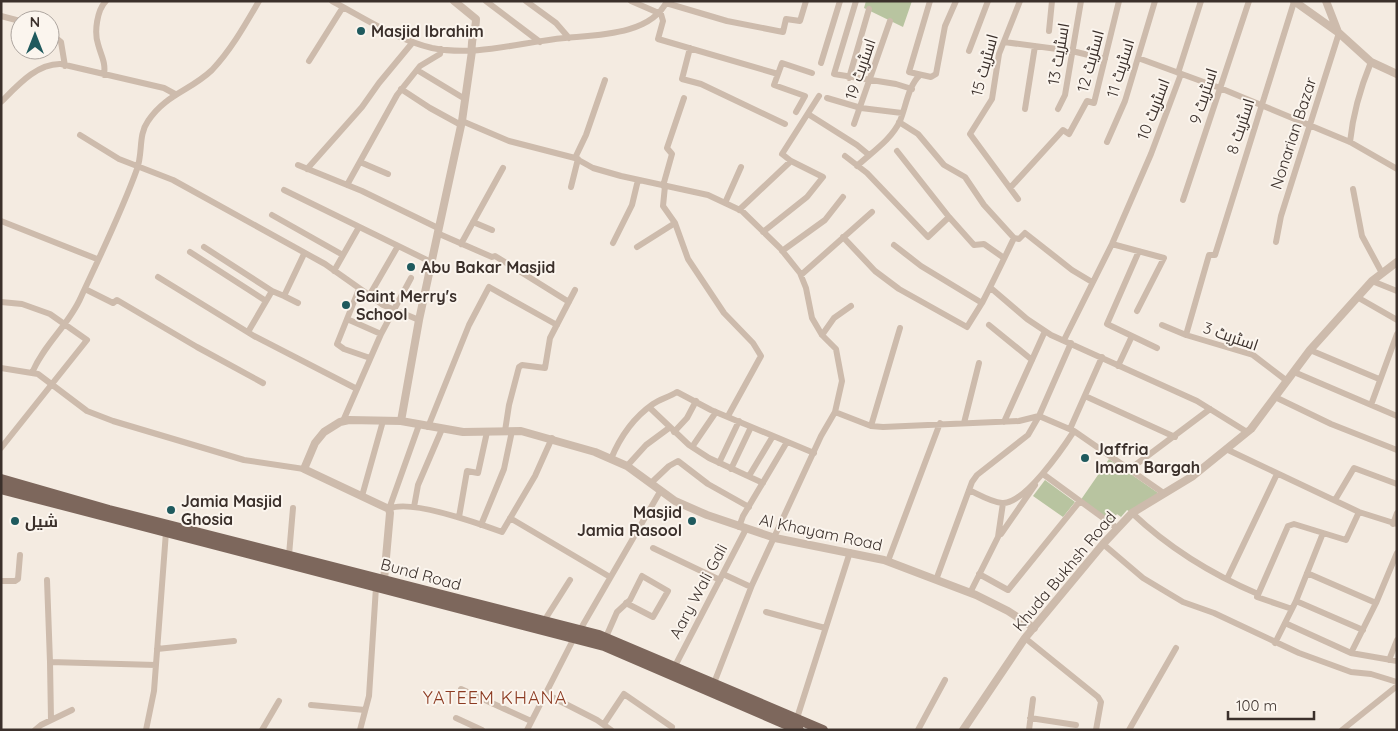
<svg xmlns="http://www.w3.org/2000/svg" width="1398" height="731" viewBox="0 0 1398 731" font-family="Quicksand,Cairo,sans-serif">
<style>
.green{fill:#b8c4a0}
.lines{fill:none;stroke-linecap:round;stroke-linejoin:round}
.minor{stroke:#cdbbac;stroke-width:6}
.tertiary{stroke:#cdbbac;stroke-width:8}
.primary{stroke:#7d675c;stroke-width:10}
.poi-dot{fill:#1f5a5e;stroke:#fbf5ee;stroke-width:2}
.labels{text-anchor:middle;dominant-baseline:central;stroke-width:4;stroke-linejoin:round;paint-order:stroke}
.poi-label{font-size:16px;font-weight:bold;fill:#3b302b;stroke:#fbf5ee;text-anchor:start}
.street-label{font-size:16px;fill:#3b302b;stroke:#fbf5ee}
.neighbourhood-label{font-size:18px;letter-spacing:1px;fill:#8c3b22;stroke:#fbf5ee}
</style>
<rect width="100%" height="100%" fill="#f4ebe1"/>
<!-- green -->
<path class="green" d="M866 1H912L903 27 864 8Z
M1109 459 1161 495 1132 513 1127 510 1121 517 1117 514 1112 521 1080 501Z
M1045 480 1075 502 1063 517 1033 496Z"/>
<g class="lines">
<!-- minor -->
<path class="minor" d="M332 1C364 18 397 40 432 48 477 57 520 42 565 38 597 35 651 35 667 1
M486 1 540 42
M526 1 556 23 569 38
M631 1 661 14 663 21 658 39 778 74
M856 1 834 74 896 84 912 89
M930 1 909 72 931 77 936 74 945 26 956 1
M666 3 727 21 783 32 786 19 800 21 806 1
M1 16 20 21
M1049 31 1052 1
M50 33 61 42 65 66
M1004 42 1072 51 1105 59
M690 48 682 79 701 84 785 124
M969 51 988 1
M1138 58 1220 88 1350 142 1397 169
M309 61 343 7
M821 63 840 1
M417 70 465 99
M1178 73 1201 1
M104 75C106 62 101 56 98 44 94 32 97 10 106 1
M849 78 869 9
M401 89 430 108 461 125
M827 98 861 108 902 113
M1 102C17 86 37 63 61 64L164 88 175 94
M1025 109 1035 46
M1058 109 1065 95 1081 1
M796 112 805 96 774 85 782 63 812 73
M808 114 857 145 869 155
M462 121 509 141 575 158 593 168 621 176 708 195 742 211 780 248 800 273 806 288 812 318 822 335 836 349 842 381 835 412 821 436 752 585 714 683
M899 122 918 134 944 165 965 177 984 205 1014 238
M854 124 890 21
M80 135 119 159 173 180 325 264 383 305 419 320
M1107 142 1125 101 1155 1
M1350 142C1353 113 1360 89 1371 62
M897 151 949 217 974 245 984 244 1004 258
M845 156 867 173 928 237 949 217
M575 158 586 135 605 80
M360 162 388 174
M298 165 362 191 438 228
M857 166C872 152 891 140 900 121 906 107 908 86 920 75
M307 169 362 107 379 83 413 42
M347 185 397 95 420 66 440 54 441 49
M663 186 672 154 667 148 684 98
M665 186 663 206 675 223 688 259 724 313 753 343 761 356 728 416
M571 187 578 159
M1010 188 1063 130 1069 134 1087 101 1094 103 1119 1
M1353 189 1362 236 1382 273
M284 190 431 262
M1018 199 970 134 992 99 999 54 1020 1
M1183 200 1249 1
M725 203 741 167
M739 210 791 161
M272 215 343 255
M1 221 97 259
M473 222 492 230
M763 232 807 197 823 177 791 161 782 154 819 96
M437 233 492 257 495 256 569 302
M843 237 875 271 899 289 967 327 982 303
M1014 238 1019 239 1025 233 1072 270 1092 282
M1276 242 1281 216 1339 33
M613 243 632 205 638 180
M461 244 503 168
M1112 244 1164 258 1137 311
M894 245 921 266 982 303C993 282 1003 261 1014 238
M204 247 272 291
M637 247 675 223
M782 251 825 220 843 197
M1139 251 1107 324 1157 348
M190 252 266 301
M334 271 359 227
M801 275 872 212
M158 277 254 336 357 389
M1372 281 1397 291
M85 289 113 303 117 300 197 347 263 383
M359 289 337 344 344 349 370 358
M992 289 1027 319 1051 335 1197 401 1247 432
M284 296 298 303
M369 296 398 246
M1357 297 1397 320
M1 302 22 304 50 314 87 340 1 448
M347 319 381 334
M989 325 1032 360
M1162 325 1186 335 1253 355 1287 381
M248 332 272 291 284 296 304 254
M822 335 834 318 851 306
M1186 335 1209 255H1215L1294 2
M1064 340 1112 244 1151 154 1181 74
M1310 350 1379 379
M1118 366 1132 336
M1 368 38 374 87 411 113 421 244 460 304 469
M1294 372 1397 416
M32 373C44 344 69 325 81 297 100 256 122 211 137 169 143 153 138 135 148 121 166 94 190 91 212 70 231 50 245 25 259 1
M1085 396 1175 437
M1275 397 1331 424 1397 450
M1371 405 1397 334
M649 407 689 445 709 458 763 483
M835 412 871 426 883 427 1019 421 1039 416 1074 431 1162 492
M343 421 381 334 411 278
M1004 422 1045 331
M964 423 979 363
M871 426 900 328
M428 427 469 325 489 287 557 325
M1070 429 1102 357
M505 431 509 405 519 367 522 365 545 368 550 338 575 290
M674 432 687 418 696 401
M692 447 716 412
M1226 449 1359 512 1397 524
M611 459C620 437 633 418 653 404 660 399 669 397 677 392L711 410 814 453
M719 463 739 421
M627 466 646 445 669 428
M731 469 751 427
M1130 469 1210 409
M1043 474 1117 528
M749 476 773 436
M651 483 669 466 678 461 708 484 749 507
M969 490C978 494 991 502 1002 503 1024 505 1063 448 1074 431
M362 496 383 421
M1335 500 1354 468 1397 484
M414 507 418 485 442 429
M389 509C409 498 480 524 502 532L535 476 552 438
M389 509 419 425
M1132 513C1169 548 1211 574 1258 594
M459 517 467 471 478 473 487 432
M510 518 610 577
M1393 524 1397 513
M481 525 504 469 512 431
M739 527 743 516 787 442
M1001 534 1035 485
M1103 544 1143 578 1183 602 1214 613 1299 653 1351 672 1371 674 1397 682
M653 548 720 580
M289 555 293 508
M888 561 940 423
M1307 573 1376 603
M723 574 751 587
M979 574 1008 590 1080 501
M1227 579 1277 474
M47 580 50 662
M936 580 972 482 977 475 1028 435 1039 416 1071 343
M1 581H15L18 579 20 555
M970 593 998 537 1003 503
M1296 601 1363 630
M1292 609 1257 597 1288 526 1294 524 1346 540 1359 512
M766 612 825 628
M544 621 570 580
M1285 623 1351 653 1397 661
M580 630 661 490
M606 637 617 612 630 600 642 576 668 591 653 617 626 603
M1025 638 1098 697 1101 702 1096 730
M1275 643 1296 601 1323 533
M157 649 234 641
M1351 653 1376 603 1397 553
M1389 660 1397 640
M675 666 746 529
M461 689 531 721
M546 694 597 720 611 730
M311 705 365 710
M456 718 482 730
M797 718 850 552
M1030 718 1076 725
M51 720 50 662 156 665
M604 724 624 694 672 727
M35 730 41 725 72 710
M146 730 154 691 166 532
M262 730 279 701
M360 730 369 696 376 587
M527 730 574 638
M918 730 945 680
M1029 730 1033 699
M1129 730 1176 648
M1342 730 1397 686"/>
<!-- tertiary -->
<path class="tertiary" d="M1294 1 1339 33 1371 62 1397 74
M1326 1 1338 32
M401 421 419 320 462 121 472 51C470 40 476 31 476 19L454 1
M384 580 390 513 389 509 304 469 315 443 324 432 340 422 349 420 401 421 463 432 521 431 595 452 627 466 675 501 707 515 775 538 884 560 976 595 1008 611 1034 628
M963 730 1025 638 1103 544 1132 513 1193 476 1251 429 1310 350 1372 281 1397 262"/>
<!-- primary -->
<path class="primary" d="M1 479 109 510 599 635 823 730
M1 489 604 646 799 730"/>
</g>
<!-- markers -->
<g class="poi-dot">
<circle cx="361" cy="31" r="5"/>
<circle cx="411" cy="267" r="5"/>
<circle cx="346" cy="305" r="5"/>
<circle cx="1085" cy="458" r="5"/>
<circle cx="171" cy="510" r="5"/>
<circle cx="15" cy="521" r="5"/>
<circle cx="692" cy="521" r="5"/>
</g>
<g class="labels">
<!-- poi labels -->
<g class="poi-label">
<text x="371" y="31">Masjid Ibrahim</text>
<text x="421" y="267">Abu Bakar Masjid</text>
<text x="356" y="296">Saint Merry's<tspan x="356" dy="18">School</tspan></text>
<text x="1095" y="449">Jaffria<tspan x="1095" dy="18">Imam Bargah</tspan></text>
<text x="181" y="501">Jamia Masjid<tspan x="181" dy="18">Ghosia</tspan></text>
<text x="682" y="512" text-anchor="end">Masjid<tspan x="682" dy="18">Jamia Rasool</tspan></text>
<text x="25" y="521">شیل</text>
</g>
<!-- street labels -->
<g class="street-label">
<text transform="translate(1058 54) rotate(-80)">اسٹریٹ 13</text>
<text transform="translate(1090 61) rotate(-75)">اسٹریٹ 12</text>
<text transform="translate(984 65) rotate(-75)">اسٹریٹ 15</text>
<text transform="translate(1120 68) rotate(-73)">اسٹریٹ 11</text>
<text transform="translate(860 69) rotate(-71)">اسٹریٹ 19</text>
<text transform="translate(1203 96) rotate(-72)">اسٹریٹ 9</text>
<text transform="translate(1153 109) rotate(-69)">اسٹریٹ 10</text>
<text transform="translate(1240 126) rotate(-72)">اسٹریٹ 8</text>
<text transform="translate(1293 133) rotate(-72)">Nonarian Bazar</text>
<text transform="translate(1231 336) rotate(19)">اسٹریٹ 3</text>
<text transform="translate(821 532) rotate(12)">Al Khayam Road</text>
<text transform="translate(1064 571) rotate(-50)">Khuda Bukhsh Road</text>
<text transform="translate(421 574) rotate(15)">Bund Road</text>
<text transform="translate(698 591) rotate(-62)">Aary Wali Gali</text>
</g>
<!-- neighbourhood labels -->
<g class="neighbourhood-label">
<text x="495" y="697">YATEEM KHANA</text>
</g>
</g>
<!-- border -->
<rect width="1398" height="731" fill="none" stroke="#3b302b" stroke-width="5"/>
<!-- north arrow -->
<g transform="translate(35 35)"><circle r="24" fill="#fbf5ee" stroke="#aea6a0"/>
<path d="M0-4L9 19L0 12L-9 19Z" fill="#1f5a5e"/>
<text y="-8" font-size="14" font-weight="bold" text-anchor="middle" fill="#3b302b">N</text>
</g>
<!-- scale -->
<path d="M1228 711v8h86v-8" fill="none" stroke="#3b302b" stroke-width="2.5"/>
<text x="1236" y="711" font-size="15" fill="#3b302b" stroke="#fbf5ee" stroke-width="4" paint-order="stroke">100 m</text>
</svg>
